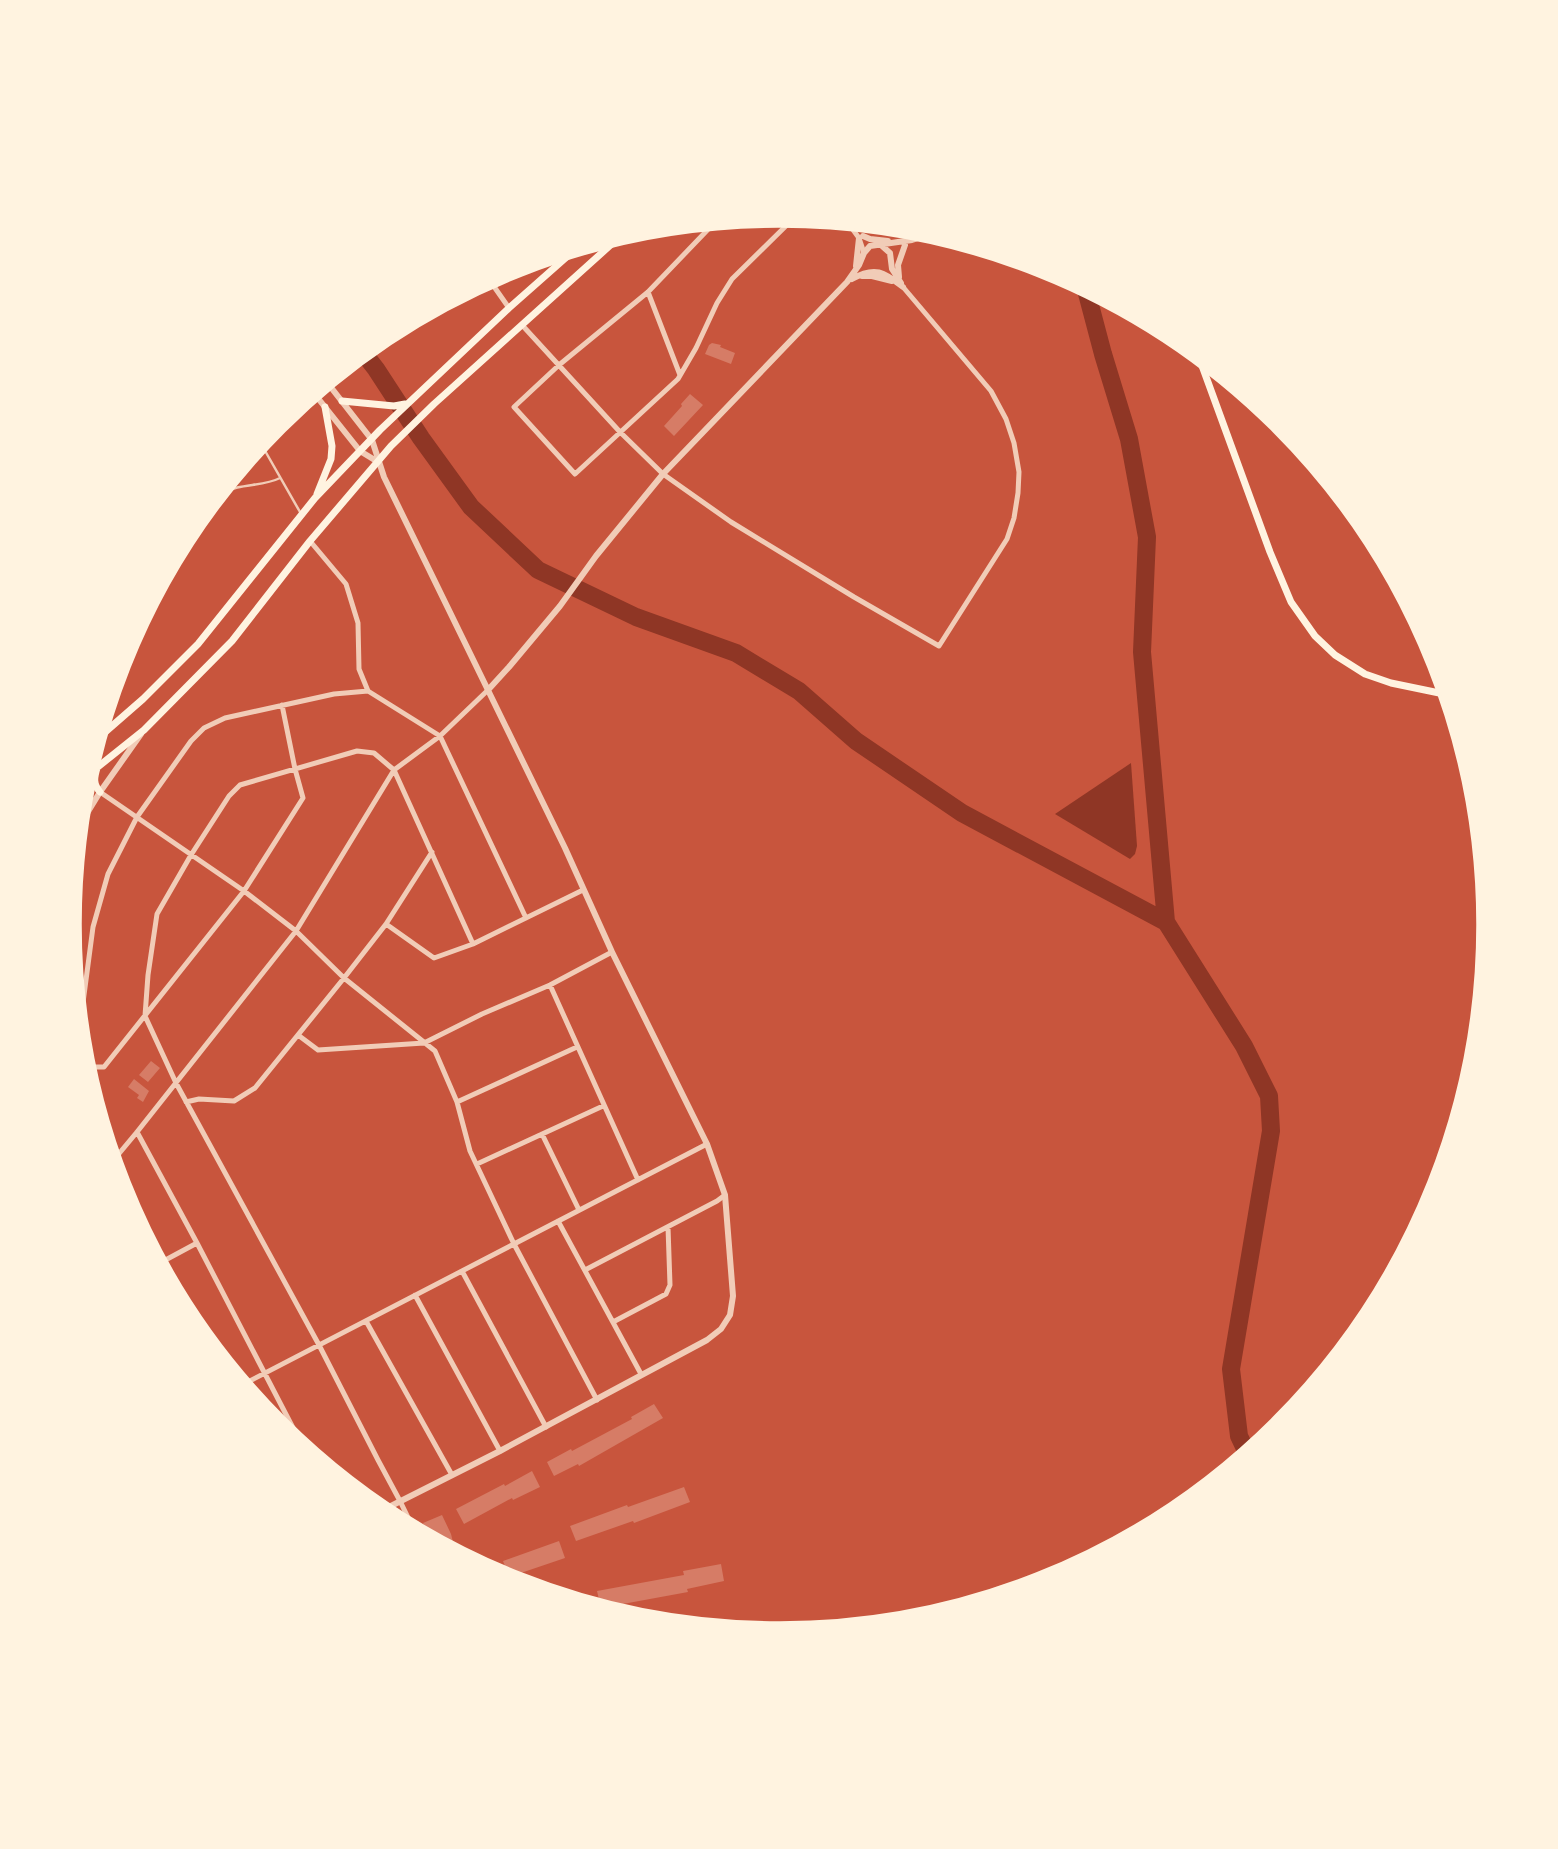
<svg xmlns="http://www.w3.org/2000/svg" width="1558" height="1849" viewBox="0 0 1558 1849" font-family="'Exo 2',sans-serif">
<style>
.water{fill:#8f3625}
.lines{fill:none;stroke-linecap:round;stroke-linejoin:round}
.river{stroke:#8f3625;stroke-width:18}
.building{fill:#d67c66}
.service{stroke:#f1ccb7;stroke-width:2.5}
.minor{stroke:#f1ccb7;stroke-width:5}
.tertiary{stroke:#f1ccb7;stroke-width:6}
.secondary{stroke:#fff3e0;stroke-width:7}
.rim{fill:none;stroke:#fff3e0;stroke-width:3.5}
</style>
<rect width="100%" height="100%" fill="#c8553d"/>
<!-- water -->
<path class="water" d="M1131 763 1137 846 1135 854 1130 859 1055 814Z"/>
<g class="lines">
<!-- river -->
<path class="river" d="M1085 286 1103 354 1129 439 1147 537 1142 652 1166 922
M362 351 376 369 421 438 471 507 538 570 636 617 736 653 799 691 856 741 962 813 1166 922 1244 1046 1269 1096 1271 1131 1231 1369 1239 1436 1248 1455"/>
</g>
<!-- building -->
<path class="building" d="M712 343 721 345 720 347 735 353 731 364 705 354 709 345Z
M690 394 703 405 674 436 664 426 682 406 681 404Z
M151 1061 160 1068 148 1082 139 1075Z
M134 1079 149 1091 143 1102 137 1098 139 1095 128 1087Z
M654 1404 663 1418 579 1466 578 1464 554 1476 547 1462 571 1449 572 1451 632 1419 631 1417Z
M286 1424 292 1435 288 1437 277 1428Z
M532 1471 540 1487 513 1500 512 1498 464 1524 456 1509 504 1484 505 1486Z
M684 1487 690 1502 634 1523 633 1521 576 1541 570 1526 627 1505 628 1507Z
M442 1515 451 1534 454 1546H460V1556L429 1539 423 1523Z
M559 1541 565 1558 509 1577 503 1561Z
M721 1564 724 1581 687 1589 688 1592 601 1608 597 1591 684 1575 683 1571Z"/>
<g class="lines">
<!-- service -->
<path class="service" d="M260 442 300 512
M207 510C212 505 217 498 224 493 239 483 262 487 280 478"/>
<!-- minor -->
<path class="minor" d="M717 220 648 292 559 365 514 407 575 474 678 379 696 348 717 303 732 279 797 215
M846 220 859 238 864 253
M488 278 509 308
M648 292 680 375
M522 325 620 432 663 474 731 522 854 597 939 646 1007 539 1014 518 1018 493 1019 472 1014 443 1006 419 991 391 903 287
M310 541 346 584 358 623 359 669 368 691
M100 792 244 891 296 931 344 978 435 1051 457 1102 470 1151 514 1244 597 1400
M386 924 434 958 473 944 583 890
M550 985 638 1180
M79 1033 93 927 108 874 137 817 191 741 204 728 225 718 334 694 368 691 440 736 526 918
M298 1035 318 1050 424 1043 482 1014 550 985 612 952
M83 1067H104L244 891 303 798 295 769 282 705
M186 1102 199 1099 234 1101 255 1088 344 978 386 924 432 852
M457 1102 577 1047
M137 1132 197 1243 304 1449
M542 1134 579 1210
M112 1162 137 1132 296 931 394 770 440 736 488 690
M477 1164 603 1106
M558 1221 641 1374
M158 1264 197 1243
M585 1270 717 1201 725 1195
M462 1271 546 1427
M415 1295 500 1451
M366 1321 452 1475
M613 1322 666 1294 670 1285 668 1227
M242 1385 707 1144
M415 1532 400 1501 378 1460 319 1345 176 1083 145 1016 148 975 157 914 191 855 229 796 240 785 357 751 374 753 394 770 473 944"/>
<!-- tertiary -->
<path class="tertiary" d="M863 236 870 239 888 241
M881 245 890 253 892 269 901 283
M856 266 859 238
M862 276H872L892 281
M899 277 898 265 905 245
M852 279C875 266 884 272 903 287
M326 381 372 440 384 477 565 848 612 952 707 1144 725 1195 733 1296 730 1315 721 1329 707 1340 500 1451 379 1512
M313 392 360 451 378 462
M488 690 509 667 560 606 596 556 663 474 847 282 859 265 864 253 870 246 912 240 935 233
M82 789 96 740
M78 828 100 792 141 734"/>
<!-- secondary -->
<path class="secondary" d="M1197 352 1270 552 1291 602 1315 636 1335 655 1365 674 1391 683 1449 695
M342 401 394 406 405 404
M317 494 331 459 332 446 325 407
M96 740 143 699 198 644 315 498 380 430 509 308 579 246
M97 768C94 778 93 784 100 792
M84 778 144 730 232 641 310 541 391 446 434 404 625 232"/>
</g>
<!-- crop -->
<path d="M0 0H1558V1849H0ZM778 226H780A698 698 0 0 1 1478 924V925A698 698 0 0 1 780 1623H778A698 698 0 0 1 80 925V924A698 698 0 0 1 778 226Z" fill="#fff3e0" fill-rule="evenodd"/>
<path class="rim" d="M778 226H780A698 698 0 0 1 1478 924V925A698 698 0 0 1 780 1623H778A698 698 0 0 1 80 925V924A698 698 0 0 1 778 226Z"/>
</svg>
